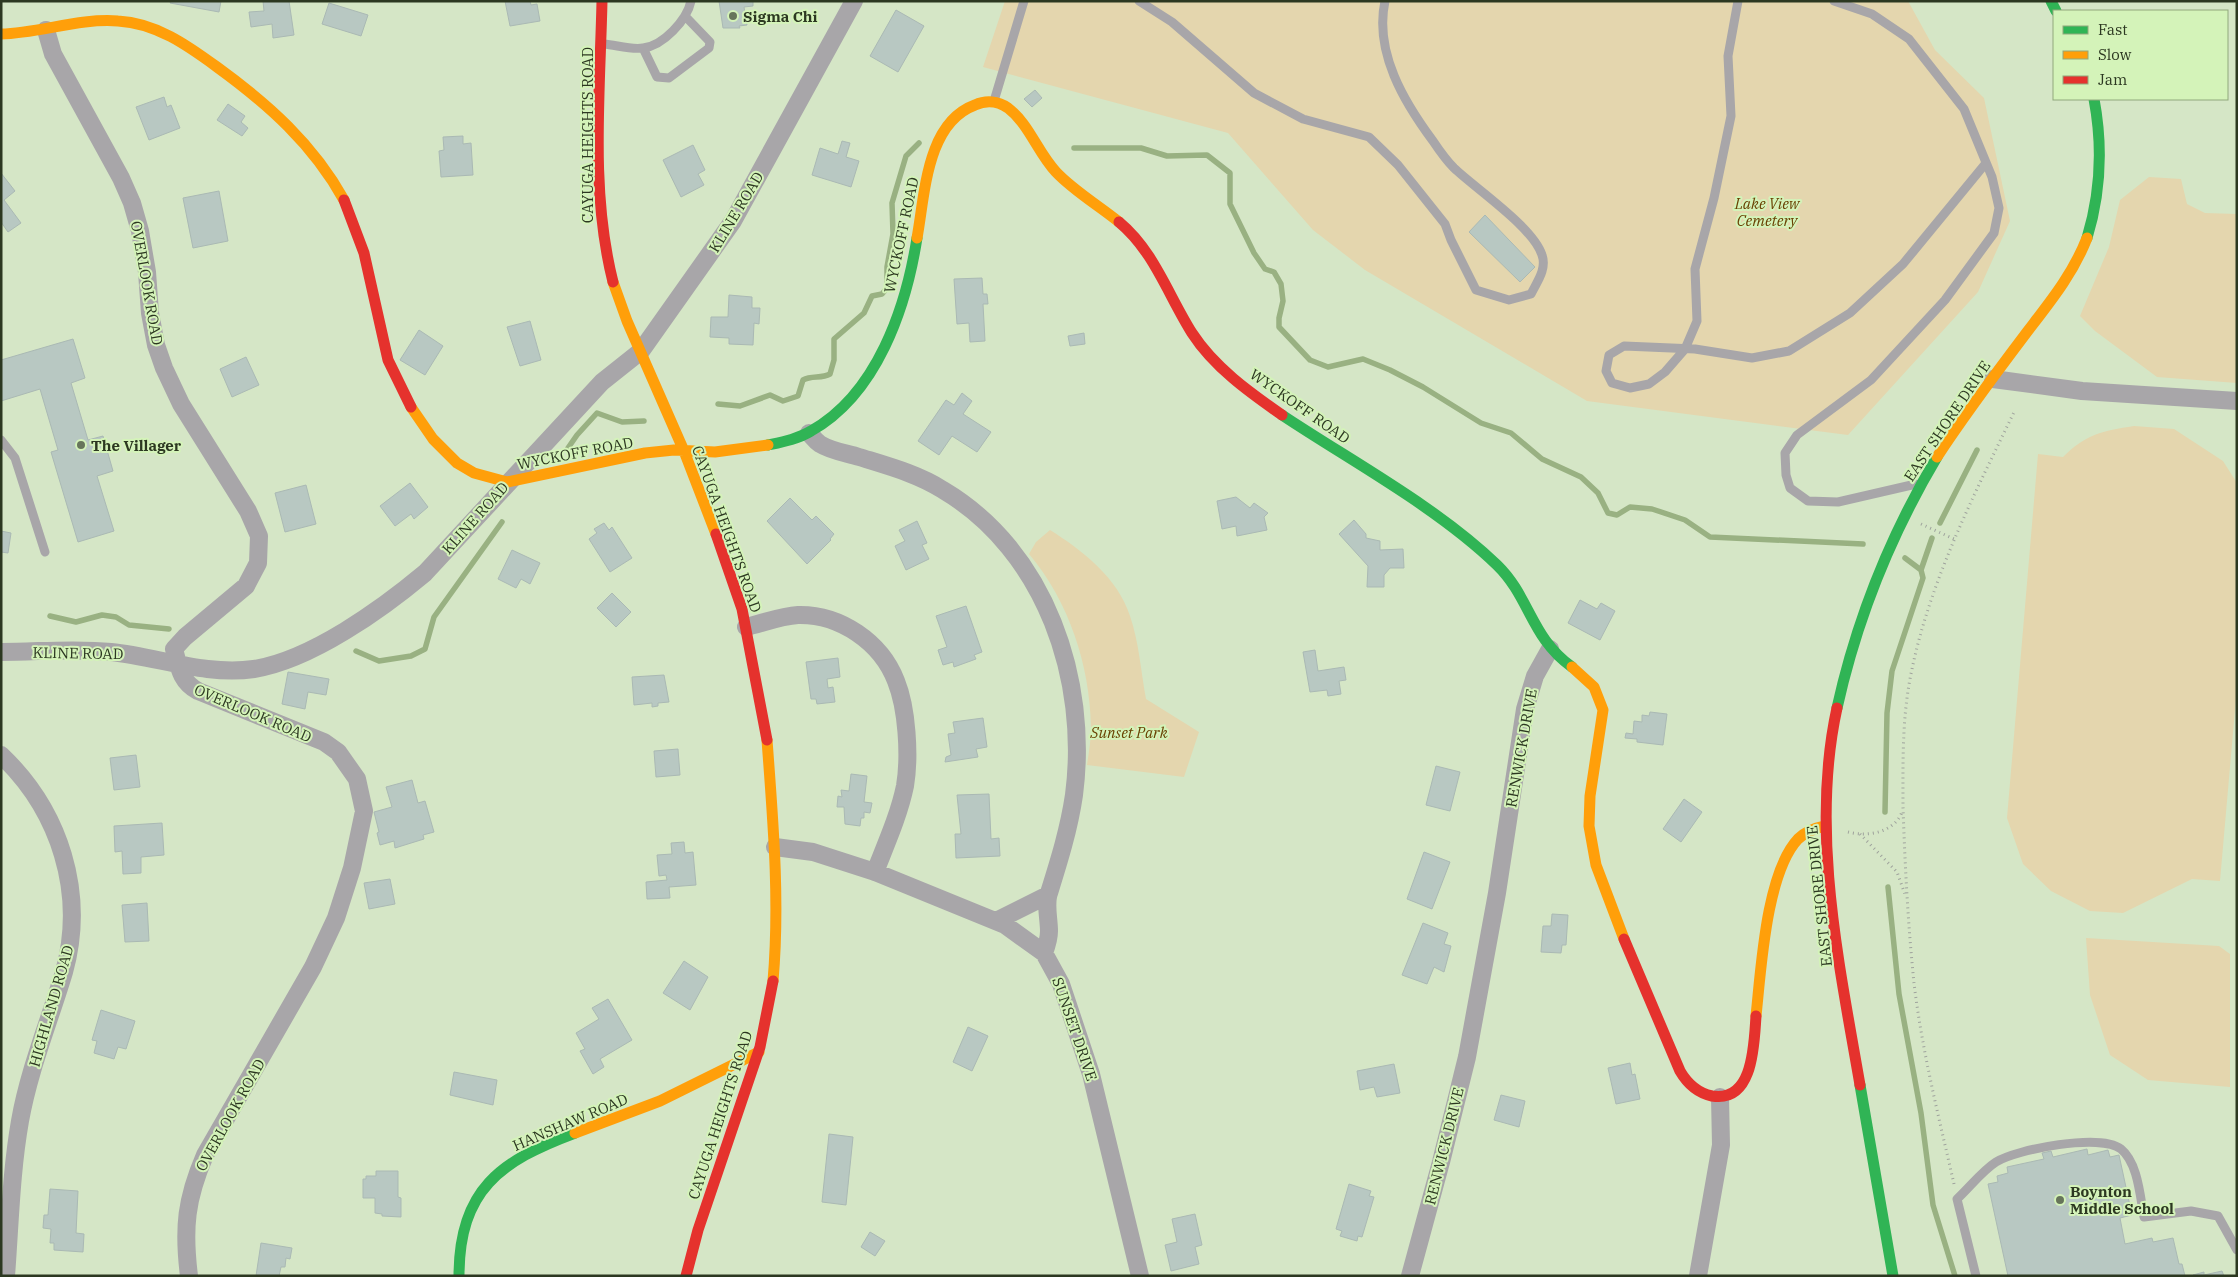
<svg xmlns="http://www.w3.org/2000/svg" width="2238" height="1277" viewBox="0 0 2238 1277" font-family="'IBM Plex Serif',serif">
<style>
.green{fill:#e4d6ae}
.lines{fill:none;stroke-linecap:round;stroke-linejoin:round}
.stream{stroke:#99b182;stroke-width:5.5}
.building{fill:#b8c8c2;stroke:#aab9b4}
.path{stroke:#9fa39d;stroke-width:3;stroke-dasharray:1 4;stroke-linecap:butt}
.lane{stroke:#a8a6a9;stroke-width:9}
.street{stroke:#a8a6a9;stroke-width:18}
.fast{stroke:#30b455;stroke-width:11}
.slow{stroke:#ff9f0a;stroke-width:11}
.jam{stroke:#e5322d;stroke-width:11}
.poi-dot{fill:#67755b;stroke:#d4f3b9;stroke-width:2}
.labels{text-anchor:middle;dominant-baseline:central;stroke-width:4;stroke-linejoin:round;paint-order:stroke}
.poi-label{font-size:15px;font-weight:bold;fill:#2c3821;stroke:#d4f3b9;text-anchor:start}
.street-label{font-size:15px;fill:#2c3821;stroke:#d4f3b9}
.park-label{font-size:15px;font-style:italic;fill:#694102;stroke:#d4f3b9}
</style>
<rect width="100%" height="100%" fill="#d5e6c6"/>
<!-- green -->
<path class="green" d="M1005 1H1908L1935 50 1984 98 2010 221 1978 292 1848 435 1587 401 1365 270 1313 230 1228 133 983 67Z
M2149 177 2181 179 2187 204 2205 213 2237 214V383L2157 377 2095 331 2080 316 2109 247 2120 200Z
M2134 426 2174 429 2223 461 2237 483V687L2220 881 2192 879 2123 913 2090 911 2051 891 2023 864 2007 818 2038 454 2063 457C2086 434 2102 431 2134 426Z
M1050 530C1082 550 1118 578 1130 616 1139 642 1141 672 1146 699L1199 732 1184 777 1087 765C1089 752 1091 739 1091 727 1090 666 1069 601 1029 554L1036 542Z
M2086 938 2219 946 2230 954V1087L2148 1080 2110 1055 2090 995Z"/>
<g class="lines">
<!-- stream -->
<path class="stream" d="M1074 148H1141L1167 156 1207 155 1230 173V204L1254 253 1265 269 1274 272 1281 284 1283 301 1279 318V327L1310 360 1328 367 1363 359 1390 370 1423 387 1481 423 1511 433 1542 459 1581 477 1598 493 1608 513 1617 515 1630 507 1652 509 1685 520 1710 537 1863 544
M718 404 740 406 770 395 783 401 798 396 803 380C812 375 821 379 830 374L834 360V339L864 313 872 296 882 294 887 288V267L893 234 892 203 906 156 919 143
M568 448 577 435 597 413 622 422 644 421
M1940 523 1977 450
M1921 570 1932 538
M50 616 76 622 102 615 116 617 129 625 169 629
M356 651 379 661 411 656 425 649 434 617 502 522
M1885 812 1887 713 1892 671 1923 578 1921 570 1905 558
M1888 887 1899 994 1921 1113 1933 1205 1955 1276"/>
</g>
<!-- building -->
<path class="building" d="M171 1H221L219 12 170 3Z
M263 1H289L294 35 273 38 272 24 251 27 249 12 264 11Z
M505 1H530L531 5 537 4 540 21 510 26Z
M719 1H753V6L744 7 747 25 739 26 740 28H723Z
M329 3 368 15 361 36 322 24Z
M896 10 924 26 898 72 870 56Z
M1035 90 1042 98 1032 107 1024 99Z
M164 97 167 107 171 105 180 128 149 140 136 107Z
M228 104 245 116 241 122 248 128 242 136 217 120Z
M463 136V144L471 143 473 175 441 177 439 151 444 150 443 137Z
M842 141 850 143 846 157 859 161 851 187 812 175 820 148 838 154Z
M693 145 705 170 698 174 704 185 681 197 663 160Z
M1 173 15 191 4 200 21 223 8 232 1 222Z
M219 191 228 241 193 248 183 198Z
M1485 215 1535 267 1520 282 1469 232Z
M982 278 983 294H987L988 304H983L985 341 970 342 969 323 957 324 954 279Z
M729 295 752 297V308H760L759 324 754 323 753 345 729 344V338L710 337 711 317H728Z
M530 321 541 360 520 366 507 327Z
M419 330 443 346 425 375 400 360Z
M1084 333 1085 344 1070 346 1068 336Z
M73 339 85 378 71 383 88 440 103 436 113 471 97 476 114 531 78 542 51 452 58 450 40 389 1 401V360Z
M246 357 259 385 232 397 220 369Z
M962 393 972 401 963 414 991 432 977 452 952 436 939 455 918 441 946 400 954 405Z
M410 483 428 507 414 519 411 514 395 526 380 506Z
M306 485 316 524 285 532 275 493Z
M1236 497 1250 508 1254 503 1268 513 1264 517 1267 530 1237 536 1236 526 1222 529 1217 501Z
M790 498 812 520 816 516 834 534 830 539 831 540 807 564 767 521Z
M1354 520 1366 534V538L1380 541V550L1403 549 1404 568H1390L1384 575V587H1367L1368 566 1339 534Z
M917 521 927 543 922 545 929 559 906 570 895 546 905 541 899 530Z
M604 523 609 530 612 527 632 558 610 572 589 539 597 533 594 529Z
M1 531 11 533 8 553 1 552Z
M512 550 540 563 530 584 521 579 516 588 498 579Z
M612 593 631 612 616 627 597 608Z
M1580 600 1597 609 1601 603 1615 611 1600 640 1568 623Z
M966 606 982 652 974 655 976 659 954 667 953 662 943 665 938 650 947 647 936 616Z
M1315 650 1318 671 1344 667 1346 680 1339 681 1341 694 1328 696 1327 690 1310 692 1303 652Z
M838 658 840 677 827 679 828 688 833 687 835 702 817 704 816 699H811L806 662Z
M288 672 329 679 326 695 308 692 305 709 282 704Z
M664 675 669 702 658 703V706L652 707V703L634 705 632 677Z
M1650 712 1667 714 1663 745 1637 742V739L1625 738 1626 733 1633 734 1634 721 1642 722V715L1649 716Z
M983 718 987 747 976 749 978 757 945 762 946 757 951 755 948 734 955 733 953 722Z
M678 749 680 775 656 777 654 751Z
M136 755 140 787 114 790 110 758Z
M1436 766 1460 772 1450 811 1426 805Z
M851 774 867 776 864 802 872 803 870 813 864 812V818H861L860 826 845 824 844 807H837L838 796 842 797 841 790 849 791Z
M412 780 418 803 425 801 434 832 423 835 424 839 395 848 394 841 380 845 377 833 379 832 374 812 392 807 386 787Z
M989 794 991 839 999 838 1000 856 956 858 955 834H961L957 795Z
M1684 799 1702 812 1681 842 1663 829Z
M162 823 164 855 141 857V873L123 874 122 851 115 852 114 826Z
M684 842 685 853 693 852 696 885 669 887 670 898 647 899 646 882 667 880 666 875 659 876 657 855 672 854 671 843Z
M1424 852 1450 862 1432 909 1407 899Z
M390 879 395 904 369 909 364 883Z
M147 903 149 941 125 942 122 905Z
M1552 914 1568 915 1566 945H1562L1561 953 1541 952 1543 926H1551Z
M1423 923 1448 933 1444 944 1451 946 1444 972 1434 967 1427 984 1402 975Z
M684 961 708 977 690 1010 663 993Z
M608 999 632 1040 600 1059 604 1067 593 1074 580 1051 585 1049 576 1033 599 1019 592 1008Z
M101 1010 135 1021 126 1049 118 1047 114 1059 94 1053 97 1041 92 1040Z
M968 1027 988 1036 972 1071 953 1062Z
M1630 1063 1632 1075 1635 1074 1640 1099 1616 1104 1608 1068Z
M1394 1064 1400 1093 1377 1097 1374 1087 1360 1090 1357 1071Z
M454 1072 497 1080 493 1105 450 1095Z
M1501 1095 1525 1101 1519 1127 1494 1120Z
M829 1134 853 1137 846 1205 822 1202Z
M2087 1149 2088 1155 2108 1150 2110 1157 2119 1155 2132 1215 2120 1218 2125 1244 2152 1238 2153 1242 2173 1238 2179 1264H2182L2185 1276H2008L1988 1184 1998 1182 1997 1176 2008 1173 2007 1167 2044 1159 2042 1153 2051 1151 2053 1157Z
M376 1171H398V1197L401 1198V1217L382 1216V1214L375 1213V1198H363V1179H366V1176H376Z
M1349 1184 1371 1191 1369 1196 1374 1197 1362 1237 1358 1236 1357 1241 1340 1236 1342 1231 1336 1229Z
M50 1189 78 1191 76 1233 84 1234 83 1252 54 1250V1243H50L51 1229 43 1228 44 1215H48Z
M1195 1214 1202 1245 1195 1247 1199 1264 1171 1271 1165 1245 1177 1242 1172 1219Z
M870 1232 885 1241 875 1256 861 1247Z
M261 1243 292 1248 290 1259 286 1258 285 1267H281L279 1276H256Z
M2222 1271 2224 1276 2193 1275 2204 1272V1275Z"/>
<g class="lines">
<!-- path -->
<path class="path" d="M1921 524 1954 539
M1848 832C1867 837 1894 833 1902 812
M1860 834 1897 872 1906 897
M1954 1184C1939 1118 1922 1051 1914 983 1908 925 1905 866 1903 807 1903 764 1902 722 1910 679 1928 584 1973 497 2015 410"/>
<!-- lane -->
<path class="lane" d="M1139 1 1172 22 1254 93 1303 119 1369 137 1398 165 1445 224 1451 240 1476 290 1509 300 1531 294C1537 282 1547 269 1542 255 1533 227 1476 189 1454 168 1446 160 1439 150 1433 141 1404 102 1374 52 1385 1
M1738 1 1728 56 1731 116 1714 198 1695 269 1697 321 1685 349 1665 372 1649 384 1630 388 1612 383 1606 371 1609 355 1624 346 1695 349 1752 358 1789 351 1850 313 1903 264 1986 163
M1834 1 1872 14 1909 39 1964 109 1992 177 1999 208 1994 233 1945 300 1871 380 1797 435 1785 453 1786 475 1790 488 1808 501 1838 502 1916 484
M604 44C616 45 631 50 643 48 663 46 687 20 691 1
M643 48 657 77 669 78 709 48 710 42 685 16
M994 101 1024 1
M1 440 15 458 45 552
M1976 1276 1957 1199C1970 1187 1982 1171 1996 1162 2017 1149 2101 1133 2121 1149 2138 1163 2140 1196 2144 1217L2191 1211 2218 1216 2237 1250"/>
<!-- street -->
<path class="street" d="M46 30 53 54 121 178 132 203 140 231 147 272 150 313 156 345 164 368 181 404 248 511 259 536 258 563 246 586 185 637 174 649C179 668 181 682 198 691L324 742 338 752 357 779 364 811 352 868 336 918 313 967 205 1155C186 1199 183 1228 189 1276
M1993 379 2082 391 2237 401
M809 433C813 437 815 441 820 444 831 451 846 453 859 457 888 466 918 474 943 490 1046 551 1089 680 1074 795 1069 829 1059 861 1049 893 1045 904 1049 919 1049 931 1049 938 1047 945 1044 953
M746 627C763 623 781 616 798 615 840 614 881 642 896 681 907 708 910 756 905 786 899 815 886 844 875 872
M1 652C38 652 75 648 111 652 159 657 206 676 254 669 311 660 382 609 425 573L602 382 641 351 733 221 854 1
M1 755C60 811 86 893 64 972 49 1022 29 1070 20 1121 11 1172 10 1224 6 1276
M775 847 813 852 875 872 1005 925 1044 953 1061 984 1091 1074 1140 1276
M996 921 1048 895
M1410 1276 1441 1162 1467 1057 1497 893 1525 709 1535 676 1550 649
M1698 1276 1721 1145 1720 1097"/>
<!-- fast -->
<path class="fast" d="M2051 1 2056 11
M2087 238C2101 192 2103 147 2094 99
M1282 415C1351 461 1437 507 1497 565 1530 597 1531 638 1572 667
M768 445C782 442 798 439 811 431 877 394 906 308 917 238
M1837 708C1857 618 1890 536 1937 457
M1860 1085 1893 1276
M459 1276C459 1190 500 1161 575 1133"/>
<!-- slow -->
<path class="slow" d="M1 34C40 33 79 18 118 21 156 23 187 45 217 67 268 104 313 144 344 200
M917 238C925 195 926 123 975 105 986 100 998 101 1008 108 1029 124 1038 153 1056 172 1074 191 1098 205 1119 222
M613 282 627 321 684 451 716 534
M411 407 433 439 457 463 474 473 507 482 645 453 674 450 715 452 768 445
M1937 457C1965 414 1996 373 2027 332 2050 302 2073 274 2087 238
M1572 667 1594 687 1603 710 1590 796 1589 826 1596 865 1624 939
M767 740C773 821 780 901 773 981
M1756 1016C1761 970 1766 873 1798 839 1805 832 1815 828 1825 826
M575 1133 660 1101 759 1052"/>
<!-- jam -->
<path class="jam" d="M602 1C600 94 590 191 613 282
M344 200 364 253 388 360 411 407
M1119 222C1154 251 1168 295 1192 333 1214 367 1249 392 1282 415
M716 534 742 609 767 740
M1837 708C1810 831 1839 963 1860 1085
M1624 939 1680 1071C1687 1083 1698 1093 1712 1096 1754 1103 1754 1043 1756 1016
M686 1276 698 1230 760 1047 773 981"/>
</g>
<!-- markers -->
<g class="poi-dot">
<circle cx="733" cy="16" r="5"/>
<circle cx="81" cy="445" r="5"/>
<circle cx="2060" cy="1200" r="5"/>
</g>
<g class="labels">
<!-- poi labels -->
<g class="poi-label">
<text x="743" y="16">Sigma Chi</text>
<text x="91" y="445">The Villager</text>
<text x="2070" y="1191">Boynton<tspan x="2070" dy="17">Middle School</tspan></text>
</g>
<!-- street labels -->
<g class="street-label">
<text transform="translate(587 135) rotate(-90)">CAYUGA HEIGHTS ROAD</text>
<text transform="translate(736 212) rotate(-59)">KLINE ROAD</text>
<text transform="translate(901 235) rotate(-78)">WYCKOFF ROAD</text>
<text transform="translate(147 283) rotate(80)">OVERLOOK ROAD</text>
<text transform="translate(1300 406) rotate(35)">WYCKOFF ROAD</text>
<text transform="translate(1947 421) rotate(-56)">EAST SHORE DRIVE</text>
<text transform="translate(575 453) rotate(-11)">WYCKOFF ROAD</text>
<text transform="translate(475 518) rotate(-48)">KLINE ROAD</text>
<text transform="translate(727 529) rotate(70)">CAYUGA HEIGHTS ROAD</text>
<text transform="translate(78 653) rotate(1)">KLINE ROAD</text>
<text transform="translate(253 713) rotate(23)">OVERLOOK ROAD</text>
<text transform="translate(1521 748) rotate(-80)">RENWICK DRIVE</text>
<text transform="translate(1819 896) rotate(-96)">EAST SHORE DRIVE</text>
<text transform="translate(51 1006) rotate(-74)">HIGHLAND ROAD</text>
<text transform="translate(1075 1029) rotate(71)">SUNSET DRIVE</text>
<text transform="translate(230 1115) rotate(-61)">OVERLOOK ROAD</text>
<text transform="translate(720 1115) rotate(-72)">CAYUGA HEIGHTS ROAD</text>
<text transform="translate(570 1122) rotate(-23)">HANSHAW ROAD</text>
<text transform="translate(1444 1146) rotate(-76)">RENWICK DRIVE</text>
</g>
<!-- park labels -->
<g class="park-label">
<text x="1767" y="203">Lake View<tspan x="1767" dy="17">Cemetery</tspan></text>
<text x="1129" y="732">Sunset Park</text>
</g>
</g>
<!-- border -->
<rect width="2238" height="1277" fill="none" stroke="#2c3821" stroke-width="5"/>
<!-- legend -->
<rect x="2053" y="10" width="175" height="90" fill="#d4f3b9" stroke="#91a87c"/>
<rect x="2063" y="26" width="25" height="8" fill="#30b455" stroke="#91a87c"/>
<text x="2098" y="35" font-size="15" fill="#2c3821">Fast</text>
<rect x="2063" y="51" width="25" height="8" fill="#ff9f0a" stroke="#91a87c"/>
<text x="2098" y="60" font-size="15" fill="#2c3821">Slow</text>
<rect x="2063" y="76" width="25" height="8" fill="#e5322d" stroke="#91a87c"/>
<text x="2098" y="85" font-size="15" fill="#2c3821">Jam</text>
</svg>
